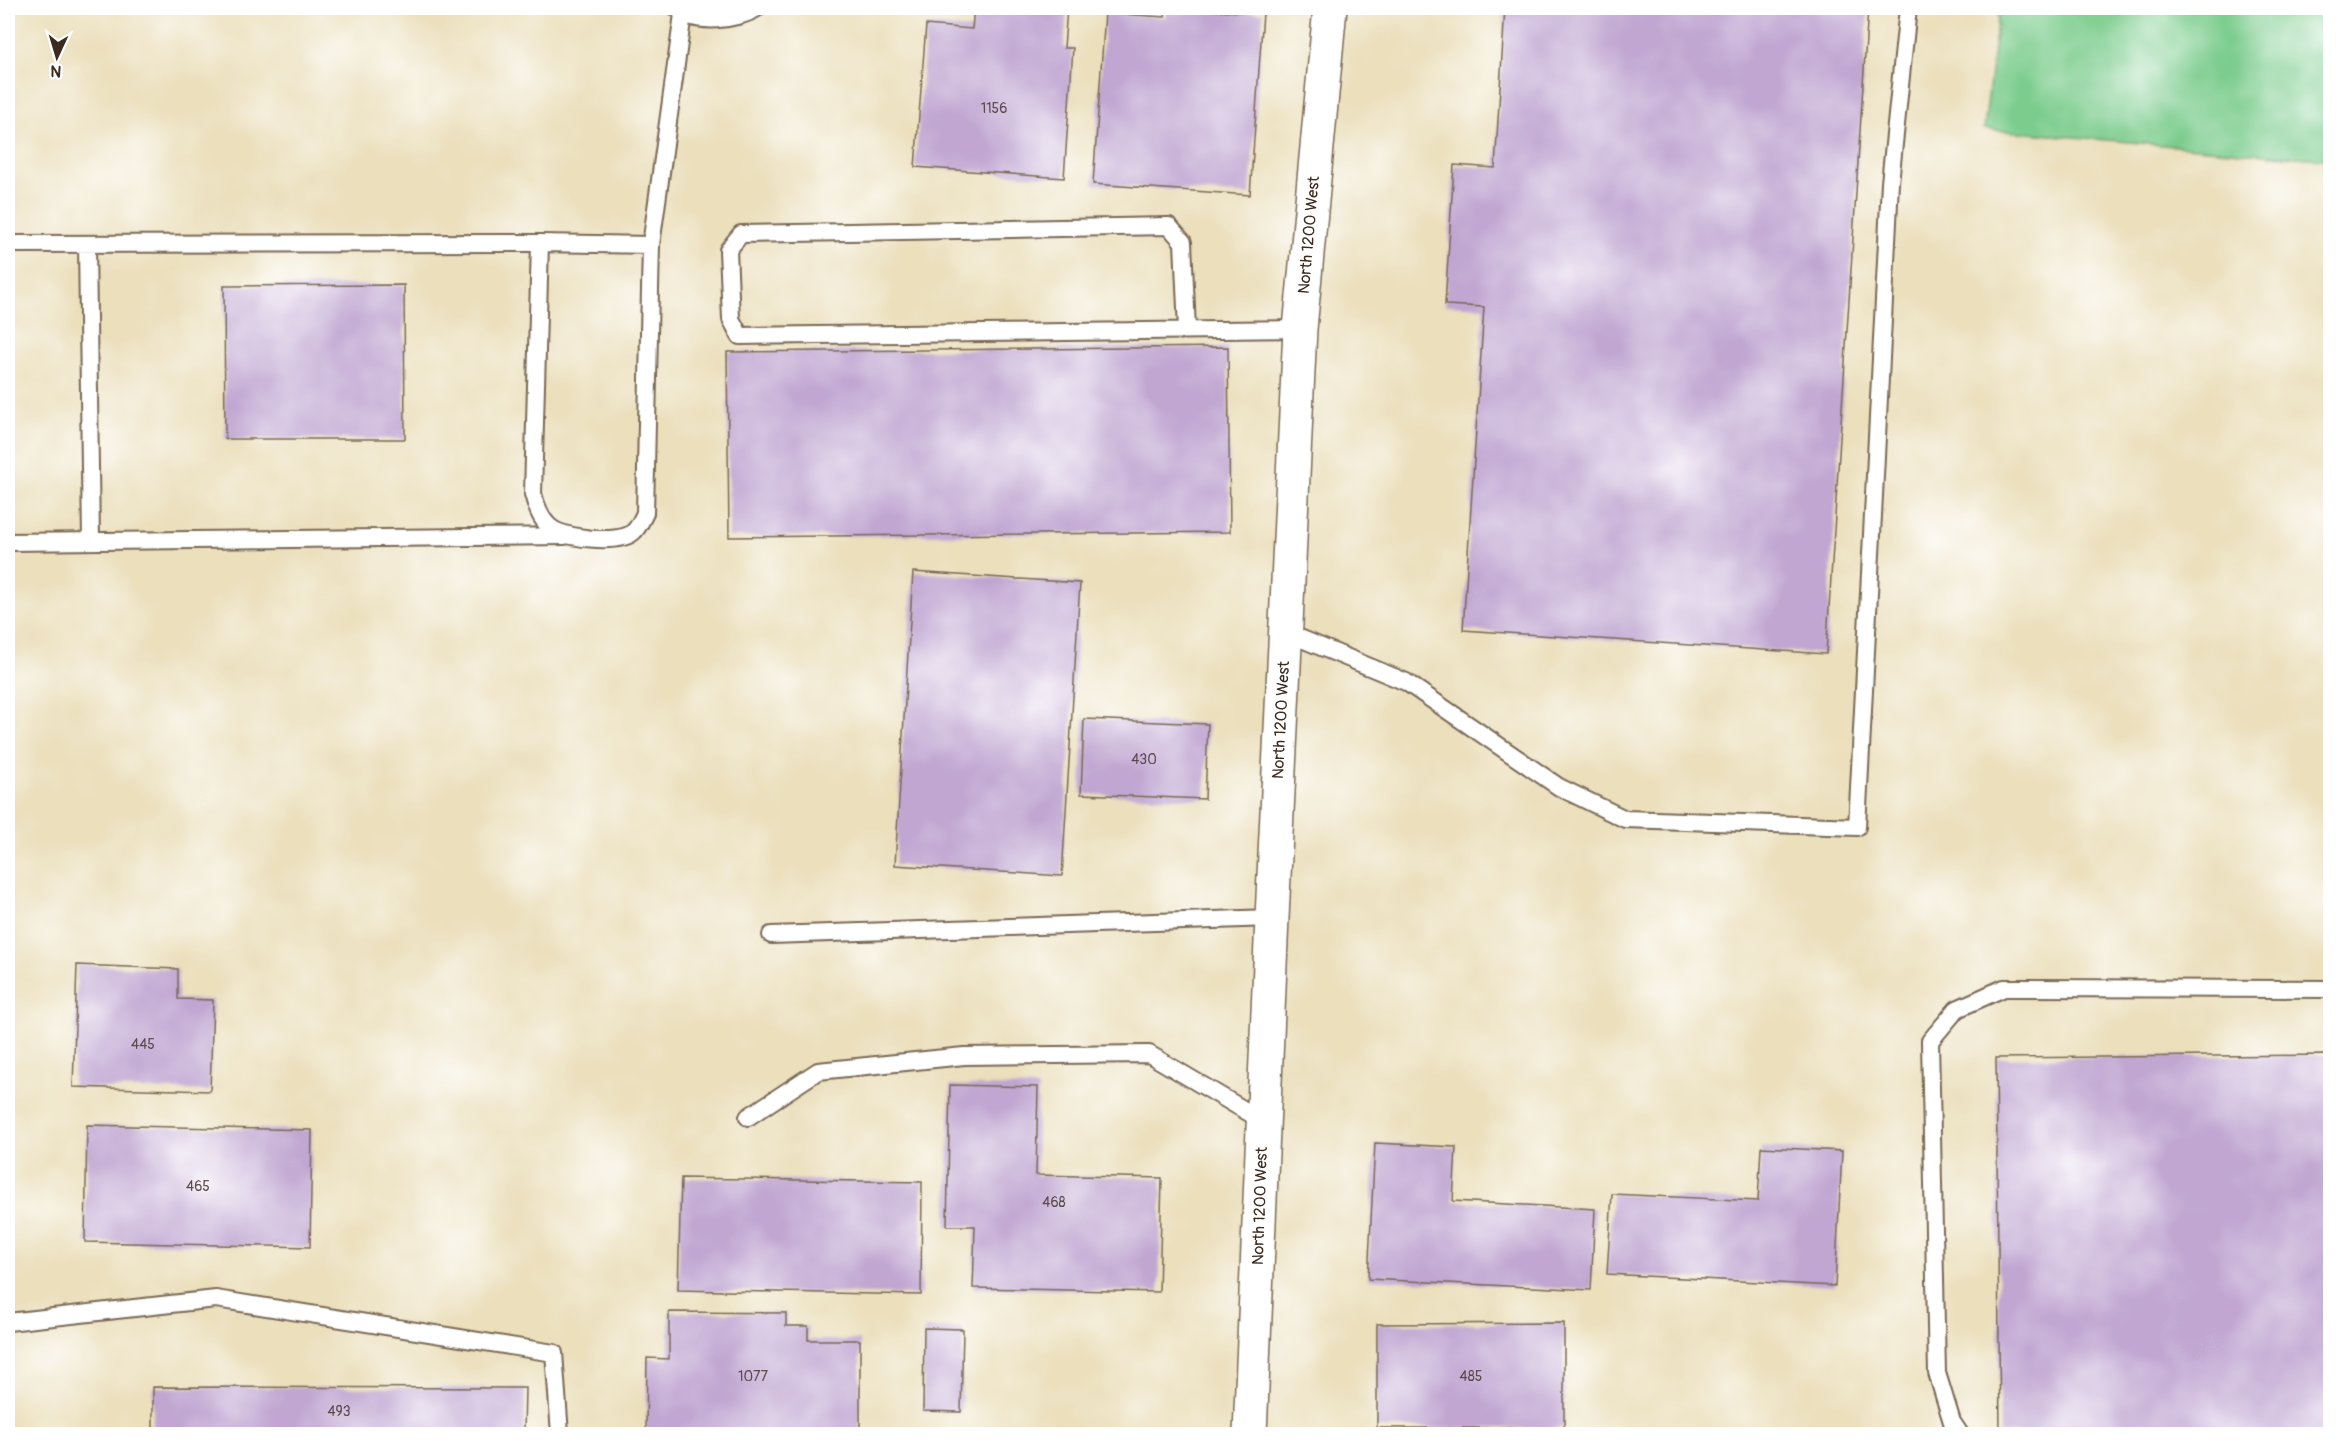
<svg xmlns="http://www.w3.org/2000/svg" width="2338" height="1442" viewBox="0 0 2338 1442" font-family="Pangolin,sans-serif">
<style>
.green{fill:#7bcc8d;stroke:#5b7b56;stroke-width:1.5}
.building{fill:#c0a6d1}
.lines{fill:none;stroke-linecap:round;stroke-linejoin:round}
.lane-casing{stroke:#796955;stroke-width:20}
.street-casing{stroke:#796955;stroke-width:36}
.lane{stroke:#fff;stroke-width:16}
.street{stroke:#fff;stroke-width:33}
.labels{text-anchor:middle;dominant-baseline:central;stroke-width:6;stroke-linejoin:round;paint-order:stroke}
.number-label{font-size:14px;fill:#5c494b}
.street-label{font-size:16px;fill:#3b2a1e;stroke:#fff}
</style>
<rect width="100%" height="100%" fill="#fff"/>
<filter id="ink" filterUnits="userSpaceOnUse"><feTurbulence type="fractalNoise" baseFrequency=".0167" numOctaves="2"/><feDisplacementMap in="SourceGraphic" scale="12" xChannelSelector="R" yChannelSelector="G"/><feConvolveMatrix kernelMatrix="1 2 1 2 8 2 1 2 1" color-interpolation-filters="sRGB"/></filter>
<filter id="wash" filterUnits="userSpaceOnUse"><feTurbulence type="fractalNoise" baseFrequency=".008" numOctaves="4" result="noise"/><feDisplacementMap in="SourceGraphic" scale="24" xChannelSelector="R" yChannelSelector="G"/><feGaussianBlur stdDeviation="1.35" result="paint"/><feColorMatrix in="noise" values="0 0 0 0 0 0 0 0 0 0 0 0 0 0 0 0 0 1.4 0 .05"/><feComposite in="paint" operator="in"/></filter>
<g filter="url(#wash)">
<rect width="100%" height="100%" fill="#ebdfbc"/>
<!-- green -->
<path class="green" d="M1999 8H2330V160L1984 129Z"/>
<g id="blocks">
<!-- building -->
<path class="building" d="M974 8H1067L1064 48H1073L1064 178 915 167 926 25 972 29Z
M1166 8 1263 13 1250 195 1093 184 1105 13 1165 17Z
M1505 8H1868L1826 654 1463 630 1484 307 1445 305 1454 165 1495 168Z
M404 285 405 439H225L224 286Z
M1228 347 1230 532 729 537 727 352Z
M913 572 1080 583 1062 876 895 865Z
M1084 719 1208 724 1205 799 1081 794Z
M77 965 178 969V999L213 1000 210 1091 73 1087Z
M2330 1055V1434H2000L1996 1058Z
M950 1085 1038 1087 1036 1175 1162 1178 1159 1292 973 1288 975 1226H947Z
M87 1125 312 1130 310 1247 85 1242Z
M1375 1143 1456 1147 1453 1201 1595 1209 1591 1290 1368 1279Z
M1761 1147 1842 1151 1835 1286 1607 1274 1612 1194 1758 1201Z
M681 1178 922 1182 921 1295 678 1290Z
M669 1312 786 1313V1326H808V1340H860V1434H646L647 1358 669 1359Z
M1564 1323V1428H1377V1324Z
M924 1328 963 1329 961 1412 923 1411Z
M153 1387 525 1388 524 1434H153Z"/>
</g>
</g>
<g filter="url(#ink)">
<use href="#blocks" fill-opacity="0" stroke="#796955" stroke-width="1.5"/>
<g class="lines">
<defs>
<path id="lane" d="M677 8C693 26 739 20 757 8
M8 244 540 243
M87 244 91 541
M651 245 540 243 533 494C536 505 540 519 550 527 563 539 618 544 632 533 638 529 642 519 645 513L651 245 683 14
M1187 330 1183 242 1169 226 741 234 728 250 731 319 740 336 1300 329
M8 542 565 536
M1285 632 1406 682 1559 787 1625 819 1857 827 1890 183 1908 8
M771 935 1272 918
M748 1117 818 1071 964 1056 1149 1054 1263 1121
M8 1322 216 1299 554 1353 560 1434
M1960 1434 1952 1422 1937 1373 1930 1041 1957 1009 2004 988 2330 989"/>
<path id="street" d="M1250 1434 1272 918 1300 329 1330 8"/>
</defs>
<!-- lane casing -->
<use href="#lane" class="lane-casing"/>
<!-- street casing -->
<use href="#street" class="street-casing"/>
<!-- lane -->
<use href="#lane" class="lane"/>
<!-- street -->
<use href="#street" class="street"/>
</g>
</g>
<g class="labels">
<!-- number labels -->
<g class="number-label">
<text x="994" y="108">1156</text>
<text x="1144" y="759">430</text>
<text x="143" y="1044">445</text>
<text x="198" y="1186">465</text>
<text x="1054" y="1202">468</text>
<text x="753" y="1376">1077</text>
<text x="1471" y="1376">485</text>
<text x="339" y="1411">493</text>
</g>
<!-- street labels -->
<g class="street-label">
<text transform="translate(1309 235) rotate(-85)">North 1200 West</text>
<text transform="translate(1281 720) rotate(-87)">North 1200 West</text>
<text transform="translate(1260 1206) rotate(-88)">North 1200 West</text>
</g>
</g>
<!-- margin -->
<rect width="2338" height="1442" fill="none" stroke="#fff" stroke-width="30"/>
<!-- north arrow -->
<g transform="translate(57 57) rotate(184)" stroke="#ffffff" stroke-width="4.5" paint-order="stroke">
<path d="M0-4.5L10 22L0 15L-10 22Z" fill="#3b2a1e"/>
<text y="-9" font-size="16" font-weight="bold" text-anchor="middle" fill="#3b2a1e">N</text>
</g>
</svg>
